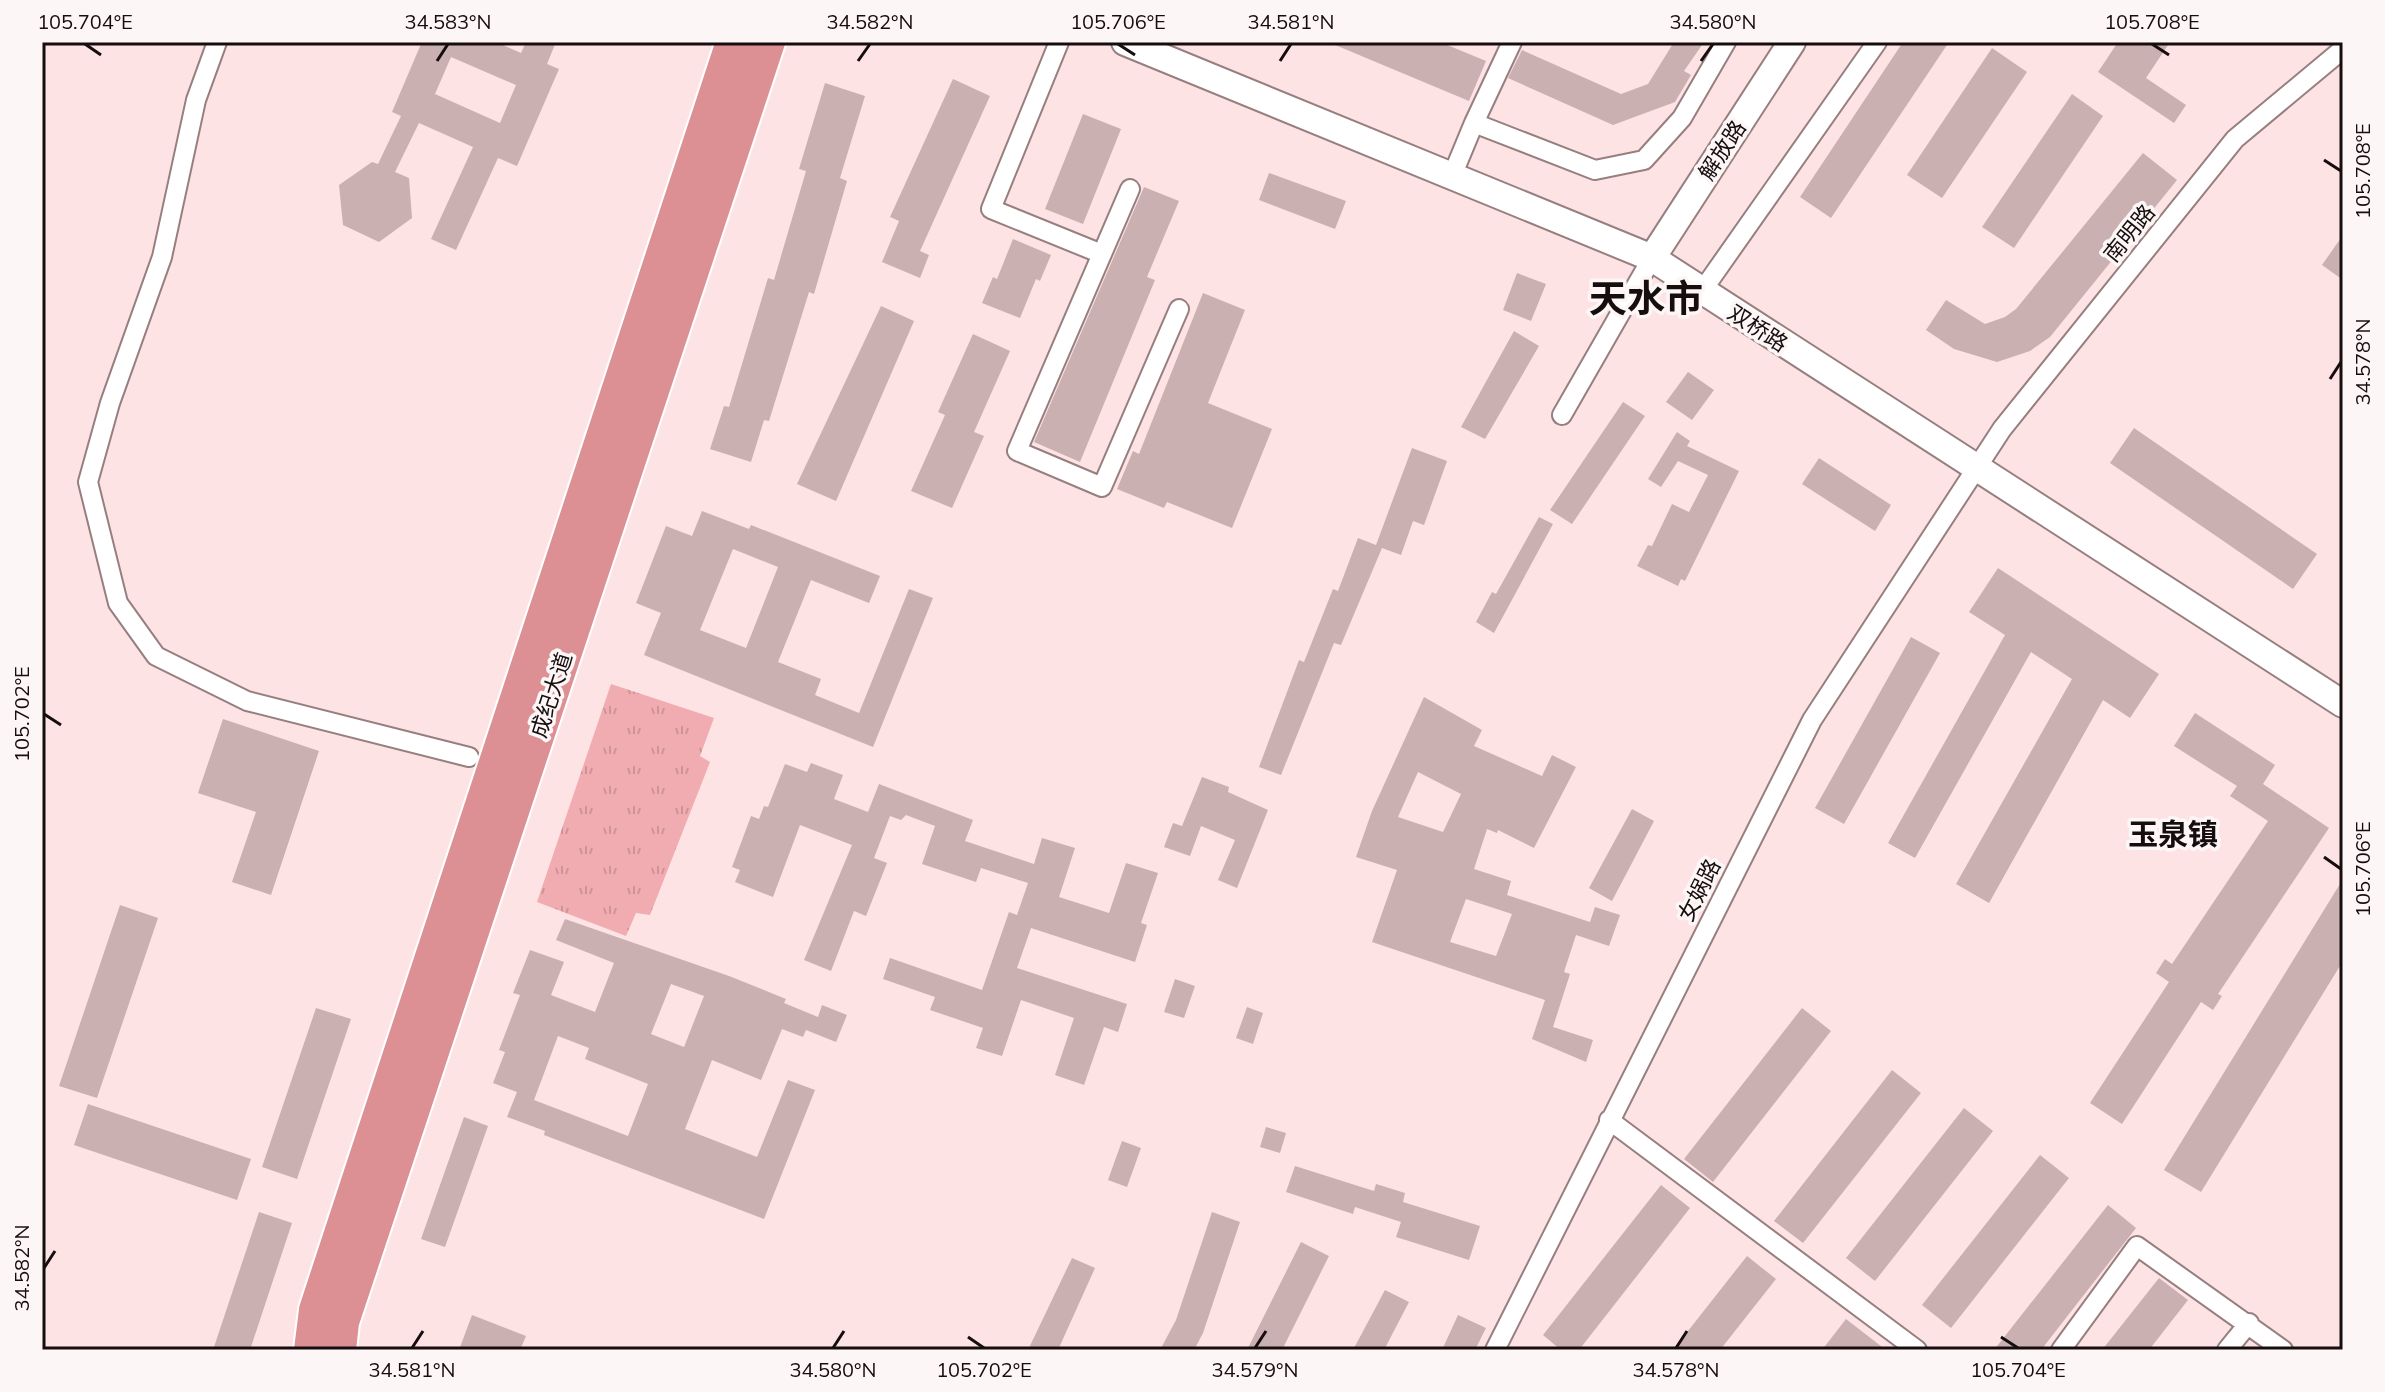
<svg xmlns="http://www.w3.org/2000/svg" width="2385" height="1392" viewBox="0 0 2385 1392" font-family="Mulish,'Noto Sans SC',sans-serif">
<style>
.grass{fill:url(#grass-tufts)}
.building{fill:#cab0b1;fill-rule:evenodd}
.lines{fill:none;stroke-linecap:round;stroke-linejoin:round}
.street-casing{stroke:#977e7f;stroke-width:22}
.secondary-casing{stroke:#977e7f;stroke-width:30}
.highway-casing{stroke:#fff;stroke-width:38}
.street{stroke:#fff;stroke-width:18}
.secondary{stroke:#fff;stroke-width:26}
.highway{stroke:#dd9094;stroke-width:34}
.ticks{fill:none;stroke:#160d0e;stroke-width:3}
.labels{text-anchor:middle;dominant-baseline:central;stroke-width:7;stroke-linejoin:round;paint-order:stroke}
.street-label{font-size:22px;fill:#160d0e;stroke:#fcf6f6}
.district-label{font-size:30px;font-weight:bold;fill:#160d0e;stroke:#fcf6f6}
.town-label{font-size:38px;font-weight:bold;fill:#160d0e;stroke:#fcf6f6}
.neatline{fill:none;stroke:#160d0e;stroke-width:3}
.ticks-label{font-size:20px;text-anchor:middle;fill:#160d0e}
</style>
<defs>
<pattern id="grass-tufts" width="24" height="20" patternUnits="userSpaceOnUse" patternTransform="scale(2)"><rect width="24" height="20" fill="#f0acb0"/><path d="M3 7l-1-3M5 7V3M7 7l1-3M15 17l-1-3M17 17v-4M19 17l1-3" fill="none" stroke="#cd9396"/></pattern>
</defs>
<rect width="100%" height="100%" fill="#fee3e4"/>
<!-- grass -->
<path class="grass" d="M611 684 714 718 700 756 710 762 650 915 636 913 626 936 537 902Z"/>
<!-- building -->
<path class="building" d="M417 42H496L521 53 526 42H556L547 64 559 69 517 166 498 158 456 250 431 239 473 147 419 123 395 172 409 178 412 218 379 242 343 225 339 185 372 162 378 164 401 116 392 112 421 44ZM451 57 516 85 500 123 435 94Z
M1328 42H1440L1486 61 1469 101Z
M1674 42H1704L1684 71 1691 75 1675 102 1613 125 1508 78 1522 50 1621 94 1648 84Z
M1903 42H1949L1831 218 1800 197Z
M2118 42H2170L2146 78 2186 105 2174 123 2098 72Z
M1992 48 2027 72 1942 198 1907 175Z
M953 79 990 96 920 251 929 255 920 278 882 262 899 221 890 217Z
M825 83 865 96 840 178 847 181 814 294 809 292 769 421 764 420 751 462 710 449 724 406 729 407 768 278 774 280 806 171 799 169Z
M2072 94 2103 116 2014 248 1982 227Z
M1083 114 1121 129 1083 224 1045 209Z
M2143 153 2177 180 2050 337 2030 351 1997 362 1954 349 1926 330 1946 300 1985 324 2005 317 2016 309Z
M1269 173 1346 201 1335 229 1259 200Z
M1144 187 1179 201 1147 277 1155 280 1080 462 1034 442Z
M2343 235V280L2322 265Z
M1013 239 1051 255 1040 281 1036 279 1020 318 982 303 993 277 997 279Z
M1517 273 1546 284 1531 321 1503 310Z
M1203 293 1245 310 1208 403 1272 429 1232 528 1167 502 1164 508 1117 489 1133 451 1139 454Z
M881 306 914 321 836 501 797 484Z
M1514 331 1539 346 1485 439 1461 427Z
M973 334 1010 351 974 432 984 436 952 508 911 491 945 415 938 412Z
M1688 372 1714 390 1692 420 1666 402Z
M1623 402 1645 416 1572 524 1550 510Z
M2134 428 2317 554 2293 589 2110 463Z
M1677 432 1690 441 1687 446 1739 471 1685 581 1681 579 1678 586 1637 566 1648 545 1652 546 1672 504 1689 512 1708 475 1678 461 1661 487 1648 479Z
M1412 448 1447 461 1424 525 1413 521 1401 555 1382 548 1341 645 1334 643 1281 775 1259 767 1299 660 1304 662 1333 589 1338 591 1358 538 1376 545Z
M1819 458 1891 505 1875 531 1802 484Z
M702 511 749 529 751 525 880 576 869 603 811 580 778 662 821 679 815 695 859 713 909 589 933 598 873 747 644 655 661 613 636 603 666 526 692 536ZM733 549 778 567 746 648 700 630Z
M1539 517 1553 524 1494 633 1476 622 1492 592 1496 594Z
M1998 568 2159 674 2130 718 2103 700 1989 903 1956 884 2072 679 2031 652 1915 858 1888 843 2005 635 1969 612Z
M1911 637 1940 653 1844 824 1815 808Z
M1424 697 1482 730 1474 746 1542 776 1552 755 1576 767 1534 848 1498 830 1497 833 1487 829 1474 869 1511 881 1507 895 1590 922 1595 907 1620 915 1609 946 1576 935 1564 972 1570 974 1553 1027 1593 1040 1586 1062 1532 1039 1545 1000 1372 942 1397 870 1356 857 1372 811ZM1418 772 1461 794 1443 832 1398 817ZM1466 899 1512 914 1496 956 1450 942Z
M2195 713 2275 765 2263 784 2329 828 2218 994 2222 996 2213 1010 2201 1002 2122 1124 2090 1103 2169 982 2156 973 2165 959 2172 964 2268 821 2230 796 2237 786 2174 746Z
M223 719 319 751 271 895 232 882 256 812 198 793Z
M811 763 843 775 834 799 868 812 879 784 973 820 965 841 1034 864 1042 838 1075 848 1059 897 1109 913 1126 863 1158 873 1141 923 1147 925 1135 962 1031 928 1017 968 1127 1004 1118 1032 1104 1027 1084 1085 1055 1075 1074 1018 1021 1000 1002 1056 976 1048 983 1028 930 1010 935 997 883 979 890 958 982 990 1009 912 1017 915 1028 883 981 868 976 882 922 864 935 826 906 815 901 820 890 816 874 858 887 863 866 916 854 911 831 971 804 960 852 845 800 825 773 897 735 882 740 870 732 867 751 816 759 819 764 806 768 807 785 764 807 772Z
M1202 777 1229 787 1228 792 1268 810 1237 888 1218 880 1235 840 1201 826 1190 856 1164 847 1173 823 1182 826Z
M1632 809 1654 821 1612 901 1589 888Z
M2343 879V961L2201 1192 2164 1170Z
M120 905 158 918 97 1098 59 1086Z
M565 919 729 976 786 999 784 1003 818 1017 822 1005 847 1015 836 1042 806 1030 803 1037 782 1029 761 1080 712 1060 685 1129 757 1157 788 1080 815 1090 764 1219 544 1135 545 1131 507 1117 517 1092 493 1083 505 1052 499 1050 520 995 513 993 530 950 564 962 551 995 595 1012 614 963 556 940ZM671 984 704 996 684 1047 651 1034ZM558 1036 589 1048 585 1059 648 1084 628 1136 534 1100Z
M1175 979 1195 986 1184 1018 1164 1012Z
M1247 1007 1263 1013 1253 1044 1236 1038Z
M316 1008 351 1019 297 1179 262 1167Z
M1802 1008 1831 1031 1713 1182 1684 1159Z
M1892 1070 1921 1093 1803 1243 1774 1221Z
M88 1104 251 1159 237 1200 74 1145Z
M1964 1108 1993 1131 1875 1281 1846 1258Z
M464 1117 488 1126 445 1247 421 1239Z
M1266 1127 1286 1133 1280 1153 1260 1147Z
M1122 1141 1141 1148 1127 1187 1108 1180Z
M2040 1155 2069 1178 1951 1328 1922 1305Z
M1295 1166 1374 1191 1376 1184 1405 1193 1403 1202 1480 1226 1469 1260 1396 1237 1401 1222 1355 1207 1353 1214 1286 1192Z
M1661 1185 1690 1208 1579 1350H1561L1543 1335Z
M2108 1205 2136 1228 2041 1350H1994Z
M259 1212 292 1223 250 1350H213Z
M1212 1212 1240 1222 1203 1333 1194 1350H1160L1176 1320Z
M1301 1242 1329 1256 1282 1350H1247Z
M1747 1256 1776 1279 1720 1350H1673Z
M1072 1258 1095 1268 1058 1350H1028Z
M2159 1278 2188 1300 2149 1350H2102Z
M1385 1290 1409 1302 1384 1350H1353Z
M472 1315 526 1336 520 1350H459Z
M1458 1315 1486 1328 1475 1350H1442Z
M1846 1319 1886 1350H1822Z"/>
<g class="lines">
<defs>
<path id="street" d="M217 42 196 100 162 257 110 403 88 482 118 603 156 656 247 701 469 757
M1059 42 991 209 1102 254
M1474 123 1512 42
M1452 176 1474 123 1595 170 1644 160 1682 118 1726 42
M1130 189 1017 451 1102 487 1179 309
M1702 291 1877 42
M1562 415 1652 258
M1609 1120 1917 1350
M1495 1350 1812 720 2002 429 2235 139 2343 49
M2061 1350 2137 1246 2283 1350
M2227 1350 2249 1323"/>
<path id="secondary" d="M1125 42 1652 258 2343 704
M1652 258 1792 42"/>
<path id="highway" d="M311 1350 316 1310 733 42
M339 1350 342 1322 768 42"/>
</defs>
<!-- street casing -->
<use href="#street" class="street-casing"/>
<!-- secondary casing -->
<use href="#secondary" class="secondary-casing"/>
<!-- highway casing -->
<use href="#highway" class="highway-casing"/>
<!-- street -->
<use href="#street" class="street"/>
<!-- secondary -->
<use href="#secondary" class="secondary"/>
<!-- highway -->
<use href="#highway" class="highway"/>
</g>
<!-- ticks -->
<path class="ticks" d="M85 44 101 55M1118 44 1135 55M2152 44 2169 55M437 61 448 44M858 61 870 44M1280 61 1291 44M1701 61 1713 44M2324 160 2341 171M2330 379 2341 362M44 714 61 725M2324 857 2341 869M44 1268 55 1251M968 1337 984 1348M2001 1337 2018 1348M412 1348 423 1331M833 1348 844 1331M1255 1348 1266 1331M1676 1348 1687 1331"/>
<g class="labels">
<!-- street labels -->
<g class="street-label">
<text transform="translate(1722 150) rotate(-57)">解放路</text>
<text transform="translate(2129 233) rotate(-51)">南明路</text>
<text transform="translate(1758 328) rotate(33)">双桥路</text>
<text transform="translate(551 695) rotate(-72)">成纪大道</text>
<text transform="translate(1699 890) rotate(-63)">女娲路</text>
</g>
<!-- district labels -->
<g class="district-label">
<text x="2173" y="834">玉泉镇</text>
</g>
<!-- town labels -->
<g class="town-label">
<text x="1646" y="298">天水市</text>
</g>
</g>
<!-- border -->
<rect width="2385" height="1392" fill="none" stroke="#fcf6f6" stroke-width="88"/>
<rect x="44" y="44" width="2297" height="1304" class="neatline"/>
<g class="ticks-label">
<text x="85" y="29">105.704°E</text>
<text x="448" y="29">34.583°N</text>
<text x="870" y="29">34.582°N</text>
<text x="1118" y="29">105.706°E</text>
<text x="1291" y="29">34.581°N</text>
<text x="1713" y="29">34.580°N</text>
<text x="2152" y="29">105.708°E</text>
<text transform="translate(2363 171) rotate(-90)" y="7">105.708°E</text>
<text transform="translate(2363 362) rotate(-90)" y="7">34.578°N</text>
<text transform="translate(22 714) rotate(-90)" y="7">105.702°E</text>
<text transform="translate(2363 869) rotate(-90)" y="7">105.706°E</text>
<text transform="translate(22 1268) rotate(-90)" y="7">34.582°N</text>
<text x="412" y="1377">34.581°N</text>
<text x="833" y="1377">34.580°N</text>
<text x="984" y="1377">105.702°E</text>
<text x="1255" y="1377">34.579°N</text>
<text x="1676" y="1377">34.578°N</text>
<text x="2018" y="1377">105.704°E</text>
</g>
</svg>
